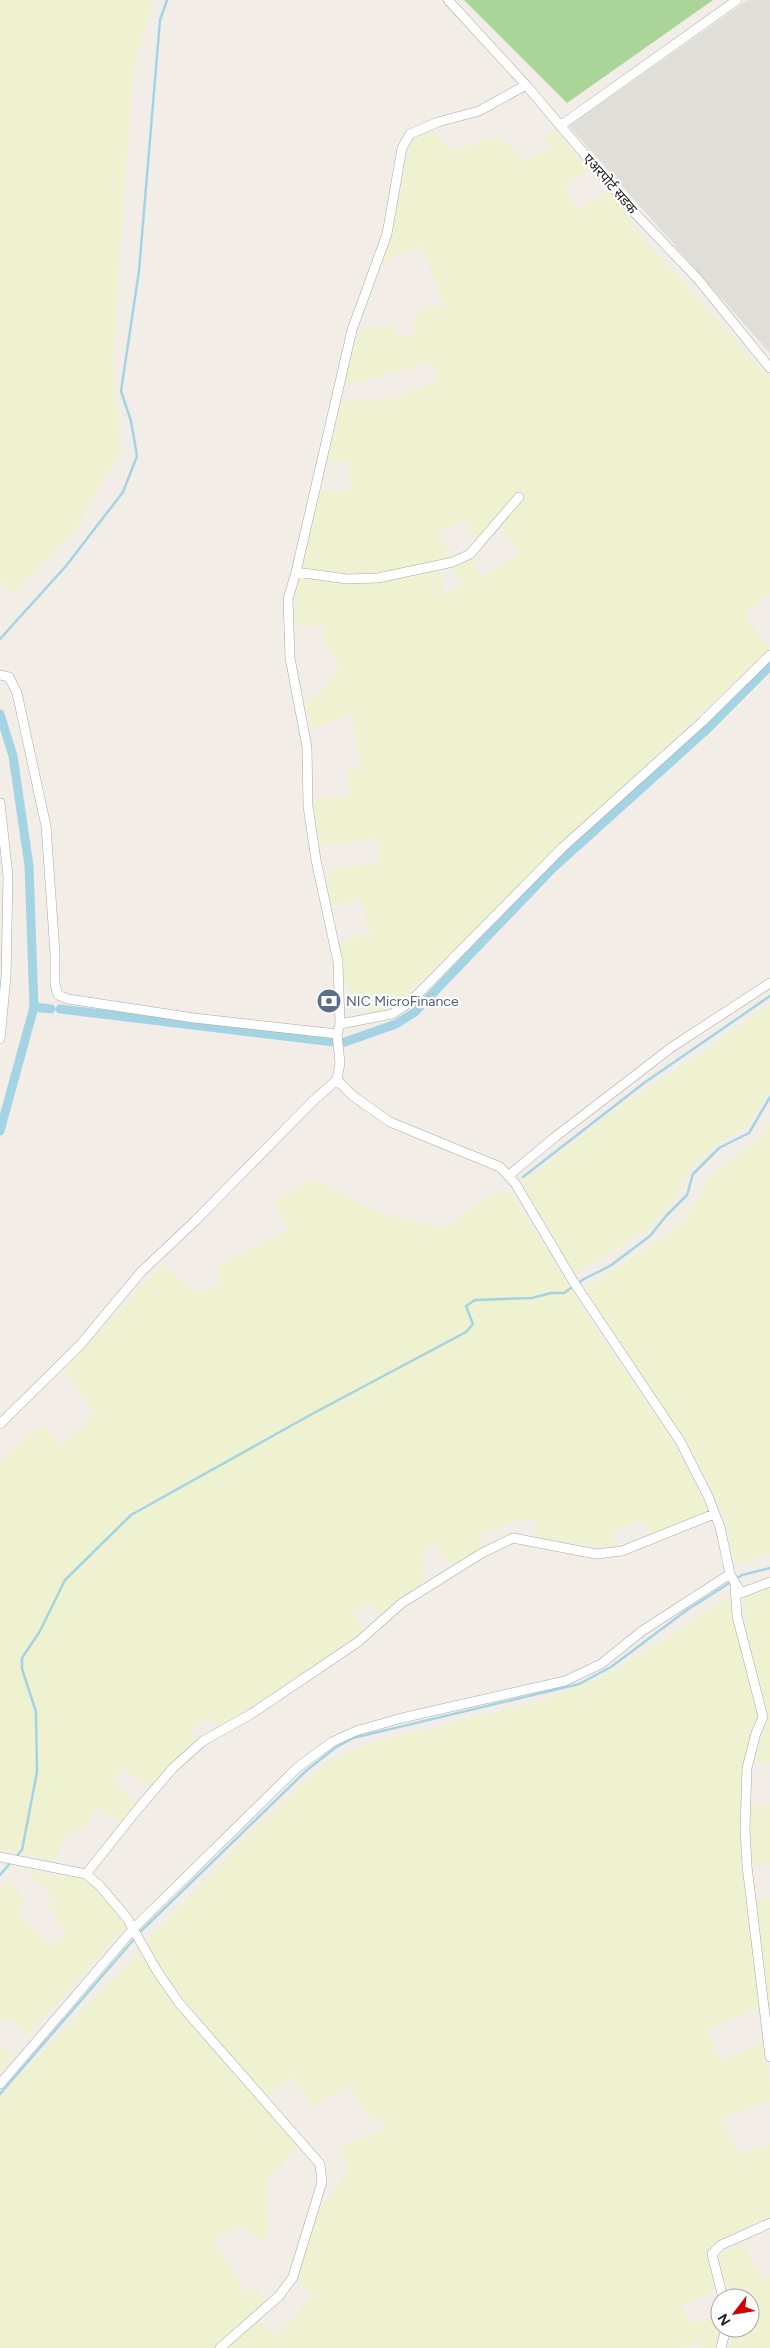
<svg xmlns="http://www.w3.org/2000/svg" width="770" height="2348" viewBox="0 0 770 2348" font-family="Figtree,'Noto Sans Devanagari',sans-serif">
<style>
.airport{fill:#e0ded8}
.farmland{fill:#eff2d1}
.forest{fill:#aad498}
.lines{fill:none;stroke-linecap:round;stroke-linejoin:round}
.stream{stroke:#a4d4e3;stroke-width:2.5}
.canal{stroke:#a4d4e3;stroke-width:9}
.street-casing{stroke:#a8a8a8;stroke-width:10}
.street{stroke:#fff;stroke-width:9}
.labels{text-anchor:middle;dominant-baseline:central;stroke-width:4.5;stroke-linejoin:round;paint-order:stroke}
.street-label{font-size:14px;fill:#212121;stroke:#fff}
.service-label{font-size:14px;fill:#4e5e75;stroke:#fff;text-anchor:start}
</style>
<rect width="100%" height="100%" fill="#f2eee7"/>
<!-- airport -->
<path class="airport" d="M748 0H770V353L569 126Z"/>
<!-- farmland -->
<path class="farmland" d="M0 0H154L134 64 120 245 113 370 121 450 72 534 11 595 0 577Z
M555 130 588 170 564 186 577 210 609 191 645 242 680 278 770 379V593L743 614 770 648 394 1007 368 1016 344 980 338 943 371 933 360 899 331 905 326 872 379 862 378 838 320 846 313 799 350 797 346 774 362 765 351 714 312 729 303 702 316 697 339 668 325 640 322 626 294 624 297 577 378 583 436 570 445 584 440 588 444 595 463 585 450 566 471 559 482 576 520 554 500 528 524 495 519 489 477 541 465 521 439 532 453 559 370 576 299 570 319 490 350 491 348 460 326 461 342 401H387L438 381 430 362 344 386 360 329 394 325 397 337 412 335 417 312 444 305 421 245 380 263 392 230 412 139 435 131 450 152 500 136 525 161 551 148 543 138Z
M770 1003V1091L745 1128 722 1140 691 1168 675 1198 648 1229 575 1274 522 1183 616 1109 702 1053Z
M770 1123V1554L736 1565 722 1511 692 1452 585 1289 682 1224 712 1174 760 1137Z
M314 1179 379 1213 445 1228 490 1194 510 1192 606 1345 664 1427 687 1466 708 1511 651 1534 642 1519 612 1532 616 1547 535 1538 536 1522 522 1519 478 1535 484 1547 452 1565 436 1544 421 1553 425 1564 419 1570 426 1580 381 1618 372 1602 353 1612 363 1633 355 1641 218 1727 208 1716 190 1731 198 1742 150 1787 121 1768 112 1782 139 1803 121 1823 96 1807 87 1825 64 1839 55 1859 47 1860 8 1849 0 1852V1460L43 1425 61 1446 95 1414 64 1370 162 1264 199 1293 218 1286 220 1264 288 1230 274 1202Z
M770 1588V1763L755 1762 768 1718 748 1639 744 1599Z
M731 1596 758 1718 751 1728 739 1822 759 2008 707 2030 721 2061 763 2043 770 2083V2101L722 2118 738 2153 770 2144V2220L710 2256 715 2290 681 2307 692 2324 720 2314V2328H723L718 2348H701L697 2342 685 2348H226L259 2322 277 2336 313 2295 297 2279 319 2208 350 2169 338 2148 387 2129 377 2116 371 2120 349 2086 312 2107 294 2076 266 2096 181 2000 158 1968 147 1940 258 1825 330 1759 368 1744 544 1700 616 1670Z
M751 1806H770V1864L752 1863Z
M20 1866 46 1875 84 1878 105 1897 126 1926 27 2036 9 2019 0 2024V1888L8 1878 25 1900 17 1911 52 1947 66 1934 48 1904 53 1896Z
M770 1898V2015L756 1900Z
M139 1953 187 2021 299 2147 265 2182 269 2227 263 2243 238 2226 214 2240 247 2294 255 2288 268 2302 215 2348H0V2098L43 2050Z
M0 2043 13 2057 0 2072Z
M741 2243 761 2278 770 2275V2348H728L731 2344 730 2328H750V2298H727L717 2256Z"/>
<!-- forest -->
<path class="forest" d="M464 0H713L567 103Z"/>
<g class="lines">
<!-- stream -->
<path class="stream" d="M0 639 66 566 123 492 137 456 131 421 121 391 139 271 160 20 167 0
M523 1177 644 1083 770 996
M16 1857 22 1850 37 1772 36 1712 22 1669V1658L40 1631 65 1580 131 1515 312 1414 466 1332 473 1324 466 1306 475 1300 532 1298 551 1293H564L584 1279 610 1266 650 1236 666 1216 687 1195 693 1174 719 1148 749 1133 770 1097
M0 1875 12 1861
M138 1934 307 1770 335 1748 353 1738 579 1684 611 1667 687 1610 742 1575 770 1568
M0 2094 135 1938"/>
<!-- canal -->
<path class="canal" d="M0 714 13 756 29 866 34 1007 0 1131
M34 1007 51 1009
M60 1009 334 1042
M345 1042 396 1024 415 1012 552 869 704 732 770 666"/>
<defs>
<path id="street" d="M448 0 526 85 631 209 697 278 770 368
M560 126 737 0
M296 572 347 579 378 578 453 562 470 554 519 497
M770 655 702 722 562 848 410 1002 392 1014 340 1024 337 1034 340 1063 337 1080 353 1096 390 1122 500 1167 515 1183 573 1281 680 1441 708 1496 720 1527 730 1574 741 1593 770 1582
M0 675 9 677 17 693 46 826 55 953V984L58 995 68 999 194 1018 337 1034
M0 803 8 876 6 977 0 1039
M340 1024 338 962 316 860 308 806 307 747 290 658 288 599 296 572 352 330 387 234 402 148 410 134 438 122 479 111 526 85
M508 1176 555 1137 672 1047 770 983
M0 1424 81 1344 141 1272 195 1221 314 1100 337 1080
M735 1585 737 1616 763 1717 756 1733 747 1768 745 1828 747 1866 770 2057
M0 1857 86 1874 99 1885 127 1918 157 1971 179 2003 320 2164 322 2182 293 2277 279 2296 220 2348
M86 1874 137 1810 173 1768 203 1741 251 1714 358 1642 402 1603 482 1553 513 1538 596 1554 622 1551 714 1514
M0 2084 134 1928 298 1767 332 1742 356 1731 402 1718 565 1681 601 1664 642 1631 730 1574
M723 2298 712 2254 721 2245 770 2223
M721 2348 726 2328"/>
</defs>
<!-- street casing -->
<use href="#street" class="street-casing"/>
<!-- street -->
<use href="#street" class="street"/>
</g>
<!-- icons -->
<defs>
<symbol id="bank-disc" viewBox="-11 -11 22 22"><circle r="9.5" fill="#5c6f8a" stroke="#fff"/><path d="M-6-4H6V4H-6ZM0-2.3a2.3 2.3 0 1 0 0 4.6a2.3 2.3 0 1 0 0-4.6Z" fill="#fff"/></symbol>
</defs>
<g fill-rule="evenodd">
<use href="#bank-disc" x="315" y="987" width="28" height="28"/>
</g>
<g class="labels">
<!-- street labels -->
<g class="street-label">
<text transform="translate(610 184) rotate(49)">एअरपोर्ट सडक</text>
</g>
<!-- service labels -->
<g class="service-label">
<text x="346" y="1001">NIC MicroFinance</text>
</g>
</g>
<!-- north arrow -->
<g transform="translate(735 2313) rotate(239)"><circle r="24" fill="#ffffff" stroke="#a6a6a6"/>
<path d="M0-4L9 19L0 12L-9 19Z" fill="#d10100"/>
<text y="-8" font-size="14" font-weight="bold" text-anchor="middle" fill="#212121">N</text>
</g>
</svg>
